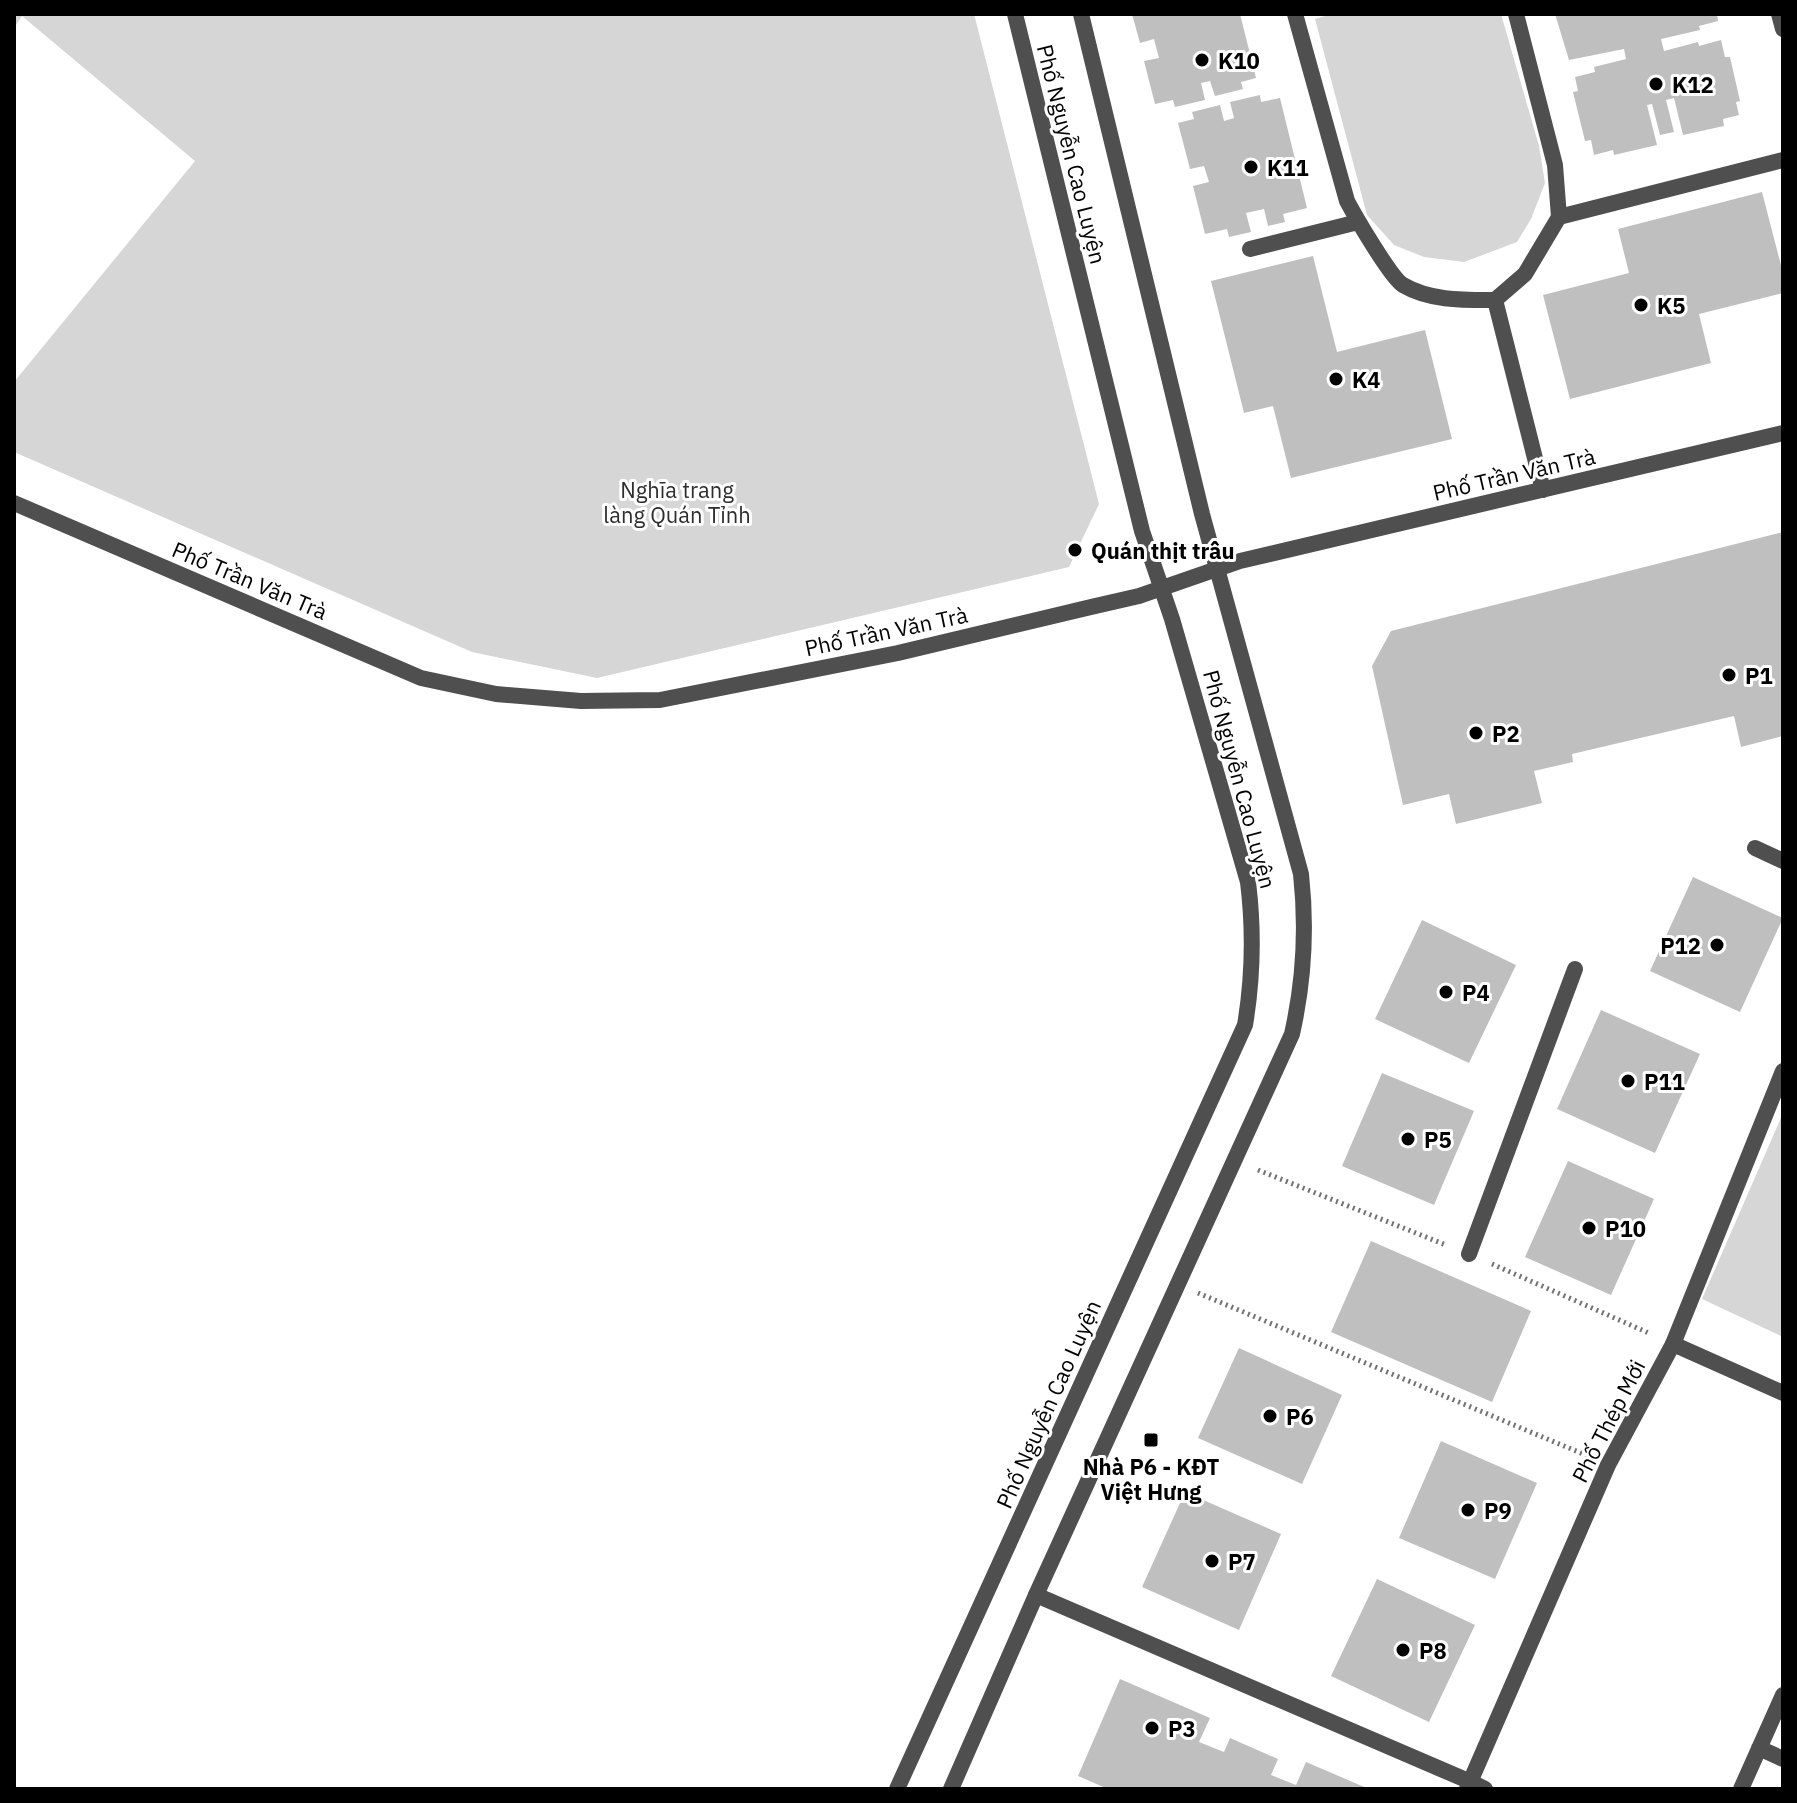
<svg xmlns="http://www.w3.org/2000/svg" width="1797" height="1803" viewBox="0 0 1797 1803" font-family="'IBM Plex Sans',sans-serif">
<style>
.green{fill:#d6d6d6}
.building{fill:#bfbfbf}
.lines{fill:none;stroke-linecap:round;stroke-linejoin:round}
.path{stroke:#717171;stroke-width:5;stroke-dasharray:2 4;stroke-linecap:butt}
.service{stroke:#4f4f4f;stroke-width:16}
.minor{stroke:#4f4f4f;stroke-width:16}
.tertiary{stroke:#4f4f4f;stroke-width:16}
.poi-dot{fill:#000;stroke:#fff;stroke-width:3}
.labels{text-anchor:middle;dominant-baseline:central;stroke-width:6;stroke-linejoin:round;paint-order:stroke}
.poi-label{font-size:22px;font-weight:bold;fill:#000;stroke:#fff;text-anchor:start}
.street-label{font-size:22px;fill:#000;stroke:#fff}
.park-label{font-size:22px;fill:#2d2d2d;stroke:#fff}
</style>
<rect width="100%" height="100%" fill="#fff"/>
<!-- green -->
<path class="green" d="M14 14H974L1099 504 1069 567 597 678 472 652 14 452V382L195 161 22 16 14 28Z
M1332 14H1501L1539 146 1545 183 1531 219 1517 242 1464 262 1424 257 1394 245 1367 215 1315 19Z
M1783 1113V1337L1702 1299Z"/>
<!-- building -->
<path class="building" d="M1132 14H1240L1256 78 1241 82 1243 89 1215 96 1210 81 1201 83 1205 100 1175 107 1173 100 1155 104 1144 61 1159 58 1154 39 1140 43Z
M1555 14H1717L1718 21 1699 26 1700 30 1661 39 1664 51 1698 42 1699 46 1721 40 1725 57H1730L1740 101 1736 102 1739 115 1723 119 1724 126 1683 135 1674 98 1666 100 1674 132 1660 135 1652 104 1647 105 1657 145 1614 155 1613 150 1594 155 1591 140 1585 141 1573 92 1578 91 1575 77 1595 72 1594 67 1626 59 1624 49 1569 60Z
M1260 95 1261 102 1280 98 1307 208 1283 214 1285 222 1268 226 1264 209 1246 213 1251 232 1229 237 1227 229 1205 234 1193 186 1209 182 1204 166 1190 169 1178 123 1194 119 1192 112 1220 105 1224 121 1234 118 1230 102Z
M1762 192 1783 273V293L1699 314 1711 363 1570 399 1543 295 1629 273 1618 229Z
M1313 256 1337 352 1425 330 1452 439 1291 478 1273 406 1244 413 1211 281Z
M1783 532V736L1741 747 1734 716 1572 754 1573 762 1534 771 1542 803 1456 824 1449 794 1403 805 1372 666 1391 631Z
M1693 877 1783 918 1740 1012 1650 971Z
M1422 920 1516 965 1469 1063 1375 1019Z
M1601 1010 1700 1054 1655 1153 1557 1109Z
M1382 1073 1474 1111 1434 1205 1342 1166Z
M1568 1161 1654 1199 1611 1295 1525 1257Z
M1371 1241 1531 1311 1492 1402 1331 1332Z
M1239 1348 1342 1395 1302 1484 1198 1438Z
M1441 1441 1537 1483 1495 1579 1399 1538Z
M1185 1492 1281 1534 1239 1630 1142 1587Z
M1377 1579 1475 1625 1429 1722 1331 1676Z
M1120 1679 1210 1718 1199 1742 1224 1752 1230 1738 1278 1759 1271 1775 1296 1785 1306 1762 1369 1789H1108L1078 1776Z"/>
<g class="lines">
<!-- path -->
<path class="path" d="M1258 1170 1446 1245
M1492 1264 1651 1334
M1198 1293 1588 1456"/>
<!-- service -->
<path class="service" d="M1755 848 1783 861
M1036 1595 1471 1782"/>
<!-- minor -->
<path class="minor" d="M1295 14 1347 201C1355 216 1391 278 1403 285 1430 301 1464 300 1495 300L1525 274 1559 217 1555 165 1516 14
M1559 217 1783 160
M1250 249 1358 222
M1495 300 1543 490
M1469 1254 1575 969
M1673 1344 1783 1393
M1759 1748 1783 1759
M1471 1782 1485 1789
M1741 1789 1783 1695"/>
<!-- tertiary -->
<path class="tertiary" d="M1779 14 1783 29
M14 503 421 678 496 694 581 701 660 700 898 653 1091 607 1139 596 1240 561 1783 433
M897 1789 1245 1025C1253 977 1254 931 1248 882L1172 619 1142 531 1015 14
M951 1789 1036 1595 1292 1034C1304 981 1307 929 1301 874L1202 514 1081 14
M1467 1789 1608 1465 1673 1344 1783 1071"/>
</g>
<!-- markers -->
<g class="poi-dot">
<circle cx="1202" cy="60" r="8"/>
<circle cx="1656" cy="84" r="8"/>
<circle cx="1251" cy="167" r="8"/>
<circle cx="1641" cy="305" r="8"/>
<circle cx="1336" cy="379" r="8"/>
<circle cx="1075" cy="550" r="8"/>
<circle cx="1729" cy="675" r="8"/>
<circle cx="1476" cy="733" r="8"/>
<circle cx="1717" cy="945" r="8"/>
<circle cx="1446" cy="992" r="8"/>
<circle cx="1628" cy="1081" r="8"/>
<circle cx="1408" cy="1139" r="8"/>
<circle cx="1589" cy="1228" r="8"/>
<circle cx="1270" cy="1416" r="8"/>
<rect x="1143" y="1432" width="16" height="16" rx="4"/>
<circle cx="1468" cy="1510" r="8"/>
<circle cx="1212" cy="1561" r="8"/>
<circle cx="1403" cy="1650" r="8"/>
<circle cx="1152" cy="1728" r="8"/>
</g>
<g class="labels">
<!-- poi labels -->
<g class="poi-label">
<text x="1218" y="60">K10</text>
<text x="1672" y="84">K12</text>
<text x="1267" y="167">K11</text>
<text x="1657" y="305">K5</text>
<text x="1352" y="379">K4</text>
<text x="1091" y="550">Quán thịt trâu</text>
<text x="1745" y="675">P1</text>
<text x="1492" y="733">P2</text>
<text x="1701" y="945" text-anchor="end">P12</text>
<text x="1462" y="992">P4</text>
<text x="1644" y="1081">P11</text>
<text x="1424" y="1139">P5</text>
<text x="1605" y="1228">P10</text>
<text x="1286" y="1416">P6</text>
<text x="1151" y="1466" text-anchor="middle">Nhà P6 - KĐT<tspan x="1151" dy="25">Việt Hưng</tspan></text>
<text x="1484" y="1510">P9</text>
<text x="1228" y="1561">P7</text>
<text x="1419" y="1650">P8</text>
<text x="1168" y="1728">P3</text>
</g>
<!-- street labels -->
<g class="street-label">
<text transform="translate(1072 154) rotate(76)">Phố Nguyễn Cao Luyện</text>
<text transform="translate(1514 474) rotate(-13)">Phố Trần Văn Trà</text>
<text transform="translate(250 580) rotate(23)">Phố Trần Văn Trà</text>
<text transform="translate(886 631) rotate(-12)">Phố Trần Văn Trà</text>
<text transform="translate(1240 779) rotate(75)">Phố Nguyễn Cao Luyện</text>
<text transform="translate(1048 1404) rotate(-66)">Phố Nguyễn Cao Luyện</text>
<text transform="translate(1608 1421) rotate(-63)">Phố Thép Mới</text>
</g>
<!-- park labels -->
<g class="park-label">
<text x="677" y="489">Nghĩa trang<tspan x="677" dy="25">làng Quán Tỉnh</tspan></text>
</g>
</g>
<!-- border -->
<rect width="1797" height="1803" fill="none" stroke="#000000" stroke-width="32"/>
</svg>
